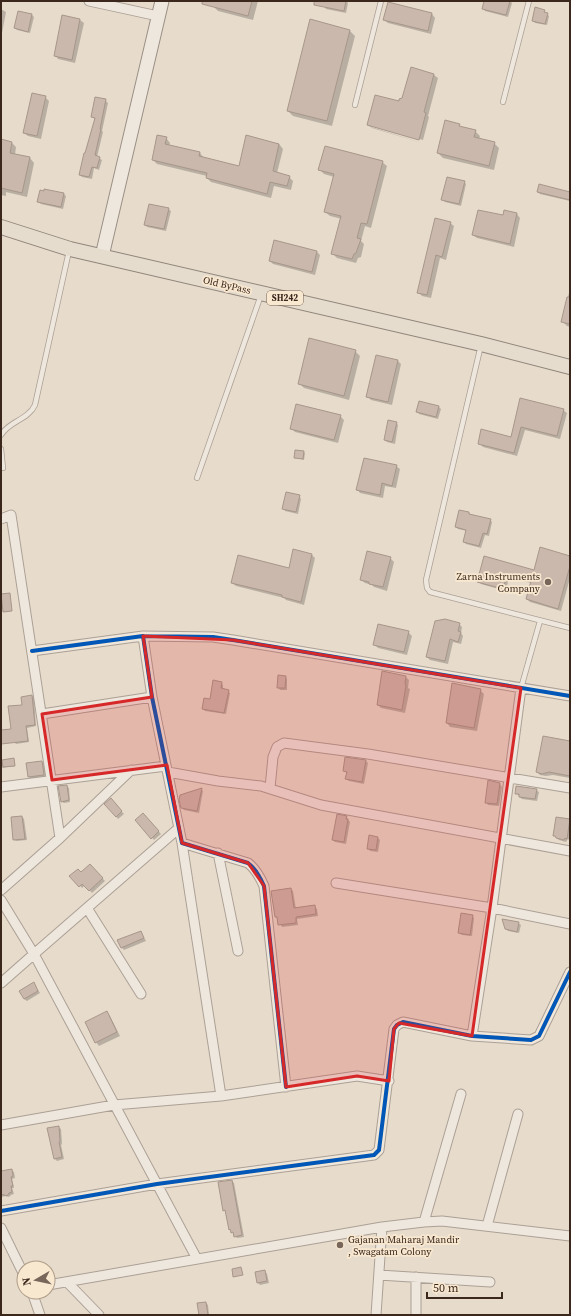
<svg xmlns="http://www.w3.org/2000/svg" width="571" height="1316" viewBox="0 0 571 1316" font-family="'Source Serif 4',serif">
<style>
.shadow{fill:#0003}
.building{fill:#cbb8ac;stroke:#a7968a}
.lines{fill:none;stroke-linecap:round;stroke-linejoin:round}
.lane-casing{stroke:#aca095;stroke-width:6}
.street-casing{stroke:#aca095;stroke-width:11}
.secondary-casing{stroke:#9b9085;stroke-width:15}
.primary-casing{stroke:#91867b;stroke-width:16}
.lane{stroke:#eee7de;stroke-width:4.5}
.street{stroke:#eee7de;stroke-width:9}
.secondary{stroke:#eee7de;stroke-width:13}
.primary{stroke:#e6dcce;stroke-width:14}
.cycleway-casing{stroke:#f9e8d0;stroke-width:6}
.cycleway{stroke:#0057b8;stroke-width:4}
.marked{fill:#d62828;fill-opacity:0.2;stroke:#d62828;stroke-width:3;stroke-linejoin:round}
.poi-dot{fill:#776659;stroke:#f9e8d0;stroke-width:1.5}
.labels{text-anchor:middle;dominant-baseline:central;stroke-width:3.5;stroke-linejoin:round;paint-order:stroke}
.shield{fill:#f9e8d0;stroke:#746152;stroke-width:1}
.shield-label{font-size:9px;font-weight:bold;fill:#3b271c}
.street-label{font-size:10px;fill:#3b271c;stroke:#f9e8d0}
.poi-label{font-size:10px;fill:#3b271c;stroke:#f9e8d0;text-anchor:end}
</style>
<rect width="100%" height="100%" fill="#e7dbcb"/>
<!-- shadow -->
<path class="shadow" d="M215 1H258L253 20 218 11 213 6Z
M325 1H346L348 3 346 13 326 9 324 6Z
M485 1H510L512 3 508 17 485 11 483 8Z
M1 9 6 12 2 33H1Z
M544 11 549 16 547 25 535 23 533 20Z
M432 14 435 18 431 34 388 23 384 20Z
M32 15 34 17 30 33 17 30 15 28Z
M63 16 80 20 84 23 75 63 58 59 55 55Z
M350 31 355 36 332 126 293 116 288 111Z
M411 69 434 75 438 78 428 116 429 117 423 140 371 125V127L422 143 372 128 368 125 403 99Z
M45 97 49 101 41 139 28 136 24 133Z
M105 100 108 103 102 131 103 132 97 157 102 160 99 170 94 168 92 179 82 177 80 175 95 119 92 116Z
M459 125 462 128 475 131 480 136 479 139 494 143 499 148 494 170 443 158 438 153Z
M247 137 279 144 283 149 277 173 289 177 293 181 291 190 274 186 271 198 211 182 207 178V176L157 164 153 160 166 138 170 143 169 146 200 153 204 158 240 167Z
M1 140 12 143 16 147 15 155 30 158 34 163 27 197 6 192V196L1 195Z
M382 162 387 166 371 228 365 226 361 241 364 244 361 257 358 258 356 263 337 258 332 253 342 219 330 216 325 212 334 177 324 174 320 170Z
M464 182 466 184 461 206 445 202 442 199Z
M538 192 570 193V201L540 194Z
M64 194 66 196 63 209 41 204 38 201Z
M168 209 171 211 166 231 147 227 145 224Z
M517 214 520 218 514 247 477 238 473 235 503 217Z
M450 223 454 226 446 260 440 258 431 298 422 296 418 292Z
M316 251 320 255 315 275 273 264 270 261Z
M570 289V327L567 326 562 321Z
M355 351 360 356 349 400 304 388 299 383Z
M398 361 401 364 392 405 371 400 367 396Z
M521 399 563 410 567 413 560 439 525 430 517 456 483 447 479 443 512 438Z
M438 406 441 409 438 419 419 414 417 411Z
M340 416 344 420 338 443 295 432 291 428Z
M396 423 398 425 395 444 387 442 385 440Z
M296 451 305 453 304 460 295 457Z
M396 466 400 469 396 488 385 486 383 498 360 493 357 489Z
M299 496 301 499 298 514 285 511 283 508Z
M469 513 471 515 490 520 492 522 489 536 485 535 481 548 466 544 464 542 467 531 458 529 456 527Z
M312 555 315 558 304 605 286 600 284 598 236 586 232 583 289 569Z
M485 557 535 571 570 557V578L561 611 530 602 527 599 531 583 509 577 506 591 481 584 479 581Z
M390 558 394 562 387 591 374 587 372 585 365 583 361 580Z
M459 624 462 627 461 633 463 636 461 644 453 642 448 664 430 660 427 657Z
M408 632 412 636 407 655 378 648 374 644Z
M285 677 287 679V690H280L278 687Z
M406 677 409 680 408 688 410 689 405 713 381 708 378 705Z
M221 682 223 685V690L228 691 230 693 226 714 205 711 203 709 211 700Z
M480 690 484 694 477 731 450 727 447 723Z
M32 696 34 698 36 726 27 728 29 742 16 744 14 742 23 706Z
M570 742V778L553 775 546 776 540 775 537 772Z
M14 759 15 766 1 768V760Z
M366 761 368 763 364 784 349 781 346 779 347 773 344 771Z
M42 762 44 764 46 777 32 779 29 777 27 764Z
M500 784 502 787 499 806 488 805 486 802Z
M66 786 69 788 70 802 64 803 61 801Z
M201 789 203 791 199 813 184 810 182 808Z
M536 790 539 792 537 801 522 799 516 793Z
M111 800 124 814 118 819 106 805Z
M143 814 161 834 154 840 136 820Z
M22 817 24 819 27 840 16 841 14 839Z
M346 817 350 822 346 844 335 842 333 840Z
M570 820 569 840 568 839 566 842 559 840 554 835Z
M378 838 380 840 378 852 370 851 368 848Z
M90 865 105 881 92 893 85 885 82 888 71 876 81 873Z
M291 889 293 891 296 909 315 907 317 909 318 916 297 919 298 925 282 927 276 917Z
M472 916 474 918 472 936 462 935 459 933Z
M518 923 521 925 519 933 508 931 506 929Z
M141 932 146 941 124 950 122 948Z
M34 984 40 993 27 1001 24 999Z
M107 1012 110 1016 120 1036 99 1046 96 1042Z
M58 1127 61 1129 62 1144 61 1145 64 1159 57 1161 55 1159Z
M11 1170 14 1172 15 1178 12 1179 14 1188H12L14 1194 11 1195 9 1197 6 1196 1 1197V1172Z
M232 1181 234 1183 244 1237 237 1238 230 1229 227 1213 224 1210Z
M265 1271 267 1274 269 1283 260 1285 258 1283Z
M206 1303 208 1305 209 1315H200Z"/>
<!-- building -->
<path class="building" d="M202 1H252L248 16 202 4Z
M314 1H346L344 11 314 5Z
M484 1H510L506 15 482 9Z
M388 2 432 13 428 31 383 20Z
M535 7 545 10 544 12 548 13 545 24 532 21Z
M18 11 32 14 28 32 14 28Z
M62 15 80 19 72 60 54 56Z
M310 19 350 30 327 121 287 111Z
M411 67 434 74 424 112 426 113 419 140 367 125 375 95 399 101V99L402 98Z
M32 93 46 96 37 136 23 133Z
M95 97 106 99 100 129H101L95 155 100 157 97 168 92 167 89 177 79 175 84 153H85L95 118 91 117Z
M445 120 460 124 459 126 476 130 474 137 495 142 489 166 437 153Z
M157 135 167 137 165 144 200 152 199 156 239 166 246 135 279 144 273 171 290 176 287 186 270 182 267 194 206 178 207 173 152 160Z
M1 139 12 142 10 153 30 157 22 193 1 188Z
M325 146 383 161 367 224 361 223 357 238 361 239 356 253 354 254 352 259 331 254 341 216 324 212 334 174 318 170Z
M447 177 465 181 459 204 441 200Z
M539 184 570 192V200L537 192Z
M44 189 64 193 61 207 37 202 40 190 44 191Z
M149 204 169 208 164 229 144 225Z
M478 210 503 215 504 210 517 213 510 244 472 235Z
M435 218 451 222 442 257 436 255 427 295 417 293Z
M274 240 317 251 312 272 269 261Z
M567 297H570V324L561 322Z
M309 338 356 350 344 396 298 384Z
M376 355 398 360 388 402 366 397Z
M520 398 564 409 557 436 521 427 514 453 478 444 481 429 511 437Z
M419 401 439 406 436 417 416 412Z
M296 404 341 415 334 440 290 429Z
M388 420 397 422 392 442 384 440Z
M295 450 304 451 303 459 294 458Z
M364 458 397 465 392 486 382 483 380 495 356 490Z
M286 492 300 495 296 512 282 509Z
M459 510 469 512V514L491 519 487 534 483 533 479 546 463 542 466 530 455 527Z
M540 547 570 556V566L558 609 526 599 531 581 507 575 503 589 477 582 484 556 534 570Z
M293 549 312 554 301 602 282 597V595L231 583 238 555 289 568Z
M367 551 391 557 383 587 369 584V582L360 580Z
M10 593 12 611 3 612 1 594Z
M445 619 460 623 458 631 461 632 458 642 450 639 445 661 426 657 435 621Z
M378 624 409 631 404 652 373 645Z
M382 671 406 676 405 684 406 685 402 710 377 705Z
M278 675 286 676 285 688H277Z
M213 680 222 682 221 688 229 690 224 713 202 709 204 698 210 699Z
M452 683 481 689 474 728 446 723Z
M32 695 35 725 26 726 28 741 1 744V730L11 729 8 706 22 705 21 697Z
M543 736 570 741V776L549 772 542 774 536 772Z
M345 757 366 760 362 782 345 779 347 772 343 771Z
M14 758 15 766 3 767 2 760Z
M42 761 44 775 28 777 26 763Z
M488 780 500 783 497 804 485 803Z
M67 785 69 800 61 802 58 786Z
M516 786 537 789 535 799 519 797V794H515Z
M202 788 197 811 181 808 179 800 180 795Z
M111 798 122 811 116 817 104 804Z
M143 813 159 831 151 839 135 820Z
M337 814 347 816 346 819H348L344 842 332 840Z
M22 816 25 839 13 840 11 817Z
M556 817 570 819 567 839 565 838 564 840 556 838 555 836H553Z
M369 835 378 837 376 850 367 849Z
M90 864 103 878 89 891 82 884 79 887 69 876 78 869 81 872Z
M291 888 294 908 315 905 316 914 296 917V923L278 925 277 917H275L271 891Z
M461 913 473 915 470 935 458 933Z
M502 919 519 922 517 932 505 929Z
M141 931 144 938 121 948 117 940Z
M34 982 38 991 24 999 19 991Z
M107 1011 117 1032 95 1043 85 1022Z
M59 1126 60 1141 59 1142 62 1157 54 1159 47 1128Z
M12 1169 13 1176 11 1177 13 1186H11L12 1192 9 1193 7 1196 1 1194V1171Z
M232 1180 242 1235 234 1237 233 1232 231 1233 230 1229 229 1230 225 1210 223 1211 218 1182Z
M241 1267 243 1275 233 1277 232 1269Z
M265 1270 267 1281 257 1283 255 1272Z
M206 1302 208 1315H199L197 1303Z"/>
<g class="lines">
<defs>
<path id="lane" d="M503 102 529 1
M355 105 381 1
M481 345 426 580 427 588 430 592 570 628
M1 435C9 421 28 420 35 405L69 251
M1 449 3 468
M197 478 261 295
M521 688 540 621"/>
<path id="street" d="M89 1 158 16
M1 519 11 515 60 838
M143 636 213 637 233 640 570 696
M32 651 143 636 152 697 182 843 248 863C256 869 260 877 264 886L286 1087
M42 714 152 697
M168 772 218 781 261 786 321 805 570 851
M1 787 166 766
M270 788 273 757 277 747 284 743 368 754 570 788
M182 843 221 1096
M218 853 238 951
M336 883 492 908 570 924
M1 890 60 838 131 770
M1 900 34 954 179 828
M87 908 141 994
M1 983 34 954 197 1259
M472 1036 492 908 521 688
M1 1125 114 1105 221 1096 357 1076 389 1081
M1 1211 157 1184 374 1155 379 1150 394 1029 397 1025 403 1022 472 1036 531 1040 539 1036 570 972
M424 1222 461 1094
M487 1226 518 1114
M382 1227 424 1222 442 1221 570 1236
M1 1228 24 1275
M379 1275 490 1282
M67 1282 99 1315
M48 1285 382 1227 376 1315
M32 1292 40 1315
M416 1315V1277"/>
<path id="secondary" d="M102 256 162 1"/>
<path id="primary" d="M1 227 70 249 481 344 570 367"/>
</defs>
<!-- lane casing -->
<use href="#lane" class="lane-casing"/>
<!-- street casing -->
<use href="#street" class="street-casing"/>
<!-- secondary casing -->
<use href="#secondary" class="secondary-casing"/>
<!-- primary casing -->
<use href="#primary" class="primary-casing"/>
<!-- lane -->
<use href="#lane" class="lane"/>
<!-- street -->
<use href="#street" class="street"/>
<!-- secondary -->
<use href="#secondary" class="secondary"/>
<!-- primary -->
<use href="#primary" class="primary"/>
<defs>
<path id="cycleway" d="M143 636 213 637 233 640 570 696
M32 651 143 636 152 697 182 843 248 863C256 869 260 877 264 886L286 1087
M1 1211 157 1184 374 1155 379 1150 394 1029 397 1025 403 1022 472 1036 531 1040 539 1036 570 972"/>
</defs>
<!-- cycleway casing -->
<use href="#cycleway" class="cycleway-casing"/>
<!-- cycleway -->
<use href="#cycleway" class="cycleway"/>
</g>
<!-- marked area -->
<path class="marked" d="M143 636 233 640 521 688 472 1036 399 1023 394 1029 389 1081 357 1076 286 1087 264 886 248 863 182 843 167 765 52 780 42 714 152 697Z"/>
<!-- markers -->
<g class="poi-dot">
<circle cx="548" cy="582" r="4"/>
<circle cx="340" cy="1245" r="4"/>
</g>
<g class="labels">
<!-- shield labels -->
<rect class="shield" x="267" y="291" width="36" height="14" rx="3"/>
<g class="shield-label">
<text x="285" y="298">SH242</text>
</g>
<!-- street labels -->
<g class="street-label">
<text transform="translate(227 285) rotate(13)">Old ByPass</text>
</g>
<!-- poi labels -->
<g class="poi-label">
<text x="540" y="576">Zarna Instruments<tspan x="540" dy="12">Company</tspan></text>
<text x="348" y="1239" text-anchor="start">Gajanan Maharaj Mandir<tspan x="348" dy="12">, Swagatam Colony</tspan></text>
</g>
</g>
<!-- border -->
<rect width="571" height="1316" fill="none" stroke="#3b271c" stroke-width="4"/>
<!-- north arrow -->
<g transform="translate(36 1280) rotate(261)"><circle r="19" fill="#f9e8d0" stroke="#ad9b88"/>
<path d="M0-3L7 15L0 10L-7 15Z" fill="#776659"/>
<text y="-6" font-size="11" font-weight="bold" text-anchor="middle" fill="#3b271c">N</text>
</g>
<!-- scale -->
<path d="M427 1292v6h75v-6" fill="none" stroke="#3b271c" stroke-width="2"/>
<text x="433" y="1292" font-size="12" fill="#3b271c" stroke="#f9e8d0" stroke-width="3" paint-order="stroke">50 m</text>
</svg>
